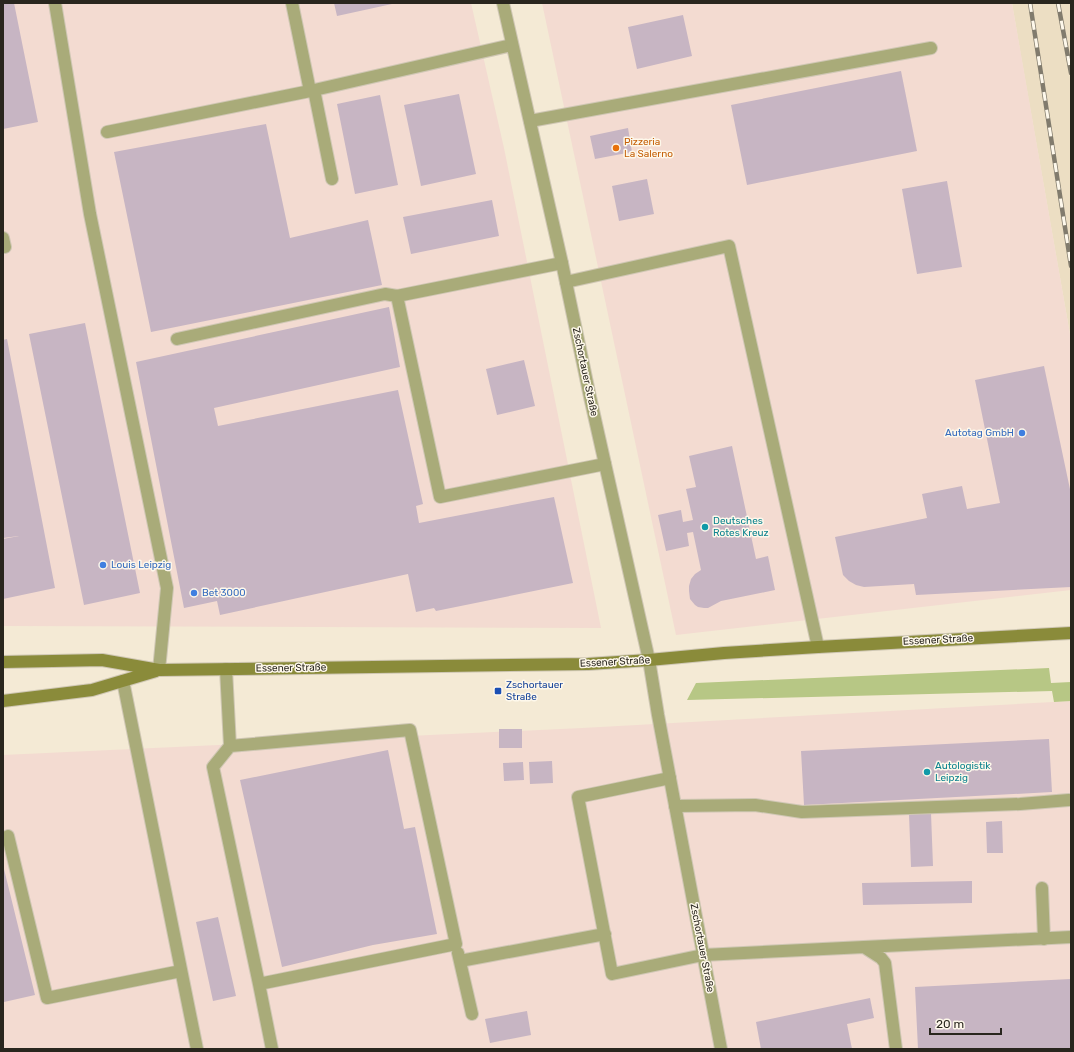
<svg xmlns="http://www.w3.org/2000/svg" width="1074" height="1052" viewBox="0 0 1074 1052" font-family="Rubik,sans-serif">
<style>
.built{fill:#ecdec3}
.industrial{fill:#f3dbd1}
.green{fill:#b7c785}
.building{fill:#c7b5c3}
.lines{fill:none;stroke-linecap:round;stroke-linejoin:round}
.service-casing{stroke:#cfc7b4;stroke-width:14}
.minor-casing{stroke:#cfc7b4;stroke-width:14}
.tertiary-casing{stroke:#cfc7b4;stroke-width:14}
.secondary-casing{stroke:#cfc7b4;stroke-width:14}
.service{stroke:#a9ab79;stroke-width:12}
.minor{stroke:#a9ab79;stroke-width:12}
.tertiary{stroke:#a9ab79;stroke-width:12}
.secondary{stroke:#8a8b3a;stroke-width:12}
.rail-casing{stroke:#817b6d;stroke-width:4.5}
.rail{stroke:#fef8eb;stroke-width:3;stroke-dasharray:9;stroke-linecap:butt}
.food-dot{fill:#e8710a;stroke:#fef8eb;stroke-width:1.5}
.shop-dot{fill:#3f7fe0;stroke:#fef8eb;stroke-width:1.5}
.culture-dot{fill:#0f9aa8;stroke:#fef8eb;stroke-width:1.5}
.transit-dot{fill:#1a4fb4;stroke:#fef8eb;stroke-width:1.5}
.labels{text-anchor:middle;dominant-baseline:central;stroke-width:3;stroke-linejoin:round;paint-order:stroke}
.food-label{font-size:10px;fill:#c56008;stroke:#fef8eb;text-anchor:start}
.street-label{font-size:10px;fill:#29261e;stroke:#fef8eb}
.shop-label{font-size:10px;fill:#366cbe;stroke:#fef8eb;text-anchor:start}
.culture-label{font-size:10px;fill:#0d838f;stroke:#fef8eb;text-anchor:start}
.transit-label{font-size:10px;fill:#164399;stroke:#fef8eb;text-anchor:start}
</style>
<rect width="100%" height="100%" fill="#f4ead5"/>
<!-- built -->
<path class="built" d="M1012 3H1071V340L1021 56Z"/>
<!-- industrial -->
<path class="industrial" d="M3 3H471L504 148 601 628 3 626Z
M542 3H1012L1071 340V590L676 635Z
M1071 701V1049H3V755L582 728Z"/>
<!-- green -->
<path class="green" d="M1049 668 1051 683 1071 682V701L1054 702 1052 691 687 700 696 683Z"/>
<!-- building -->
<path class="building" d="M3 3H14L38 122 3 129Z
M334 3H392V4L337 16Z
M683 15 692 56 637 69 628 27Z
M901 71 917 151 747 185 731 105Z
M459 94 476 174 421 186 404 105Z
M380 95 398 185 355 194 337 104Z
M266 124 290 238 368 220 382 285 151 332 114 152Z
M628 128 632 152 595 159 590 136Z
M647 179 654 214 619 221 612 186Z
M947 181 962 267 917 274 902 189Z
M492 200 499 236 411 254 403 217Z
M389 307 400 367 214 408 218 426 398 390 423 504 416 506 419 523 554 497 573 583 436 611 434 608 416 612 408 574 220 615 217 601 184 608 136 362Z
M85 323 140 593 84 605 29 334Z
M7 339 55 588 3 599V539L19 536 3 538V340Z
M524 360 535 406 497 415 486 369Z
M1044 366 1071 494V587L916 595 914 584 864 587 856 585 849 581 843 575 835 537 927 518 922 494 962 486 967 509 1000 503 975 380Z
M732 446 756 559 768 556 775 590 721 601 708 608H704L698 607 695 605 690 599 689 591V586L691 579 695 574 701 570 693 532 687 533 689 546 666 551 658 515 681 510 683 522 693 520 686 489 696 487 689 456Z
M499 729H522V748H499Z
M1049 739 1052 792 804 805 801 751Z
M388 750 404 829 415 827 437 934 373 945 282 967 240 780Z
M552 761 553 783 530 784 529 762Z
M523 762 524 780 504 781 503 763Z
M931 813 933 866 911 867 909 814Z
M1002 821 1003 853H987L986 822Z
M3 865 35 995 4 1002 3 999Z
M972 881V903L863 905 862 883Z
M218 917 236 996 213 1001 196 922Z
M1071 979V1049H918L915 987Z
M870 998 874 1018 847 1024 852 1049H761L756 1022Z
M527 1011 531 1035 490 1043 485 1019Z"/>
<g class="lines">
<defs>
<path id="service" d="M55 3 90 214 167 588 159 670
M292 3 310 91 512 45
M314 90 332 179
M530 121 931 48
M107 132 310 91
M3 238 5 247
M562 263 397 296 440 497 605 464
M566 282 729 246 818 647
M177 339 385 294 397 296
M226 669 230 746 410 730 456 944 259 984 213 767 230 746
M123 681 197 1049
M670 778 578 797 612 974 703 955 864 947 881 958 885 963 896 1049
M675 806 755 805 802 812 1020 804 1069 800
M8 836 47 998 181 971
M1042 888 1044 939
M864 947 1071 937
M458 953 472 1014
M460 961 605 934
M259 984 272 1049"/>
<path id="minor" d="M649 660 658 715 721 1049"/>
<path id="tertiary" d="M503 3 562 263 590 397 649 660"/>
<path id="secondary" d="M3 662 102 660 159 670 588 664 649 660 724 653 818 647 1071 633
M3 701 92 690 156 671"/>
</defs>
<!-- service casing -->
<use href="#service" class="service-casing"/>
<!-- minor casing -->
<use href="#minor" class="minor-casing"/>
<!-- tertiary casing -->
<use href="#tertiary" class="tertiary-casing"/>
<!-- secondary casing -->
<use href="#secondary" class="secondary-casing"/>
<!-- service -->
<use href="#service" class="service"/>
<!-- minor -->
<use href="#minor" class="minor"/>
<!-- tertiary -->
<use href="#tertiary" class="tertiary"/>
<!-- secondary -->
<use href="#secondary" class="secondary"/>
<defs>
<path id="rail" d="M1030 3 1071 266
M1058 3 1071 73"/>
</defs>
<!-- rail casing -->
<use href="#rail" class="rail-casing"/>
<!-- rail -->
<use href="#rail" class="rail"/>
</g>
<!-- markers -->
<circle class="food-dot" cx="616" cy="148" r="4"/>
<g class="shop-dot">
<circle cx="1022" cy="433" r="4"/>
<circle cx="103" cy="565" r="4"/>
<circle cx="194" cy="593" r="4"/>
</g>
<g class="culture-dot">
<circle cx="705" cy="527" r="4"/>
<circle cx="927" cy="772" r="4"/>
</g>
<rect class="transit-dot" x="494" y="687" width="8" height="8" rx="2"/>
<g class="labels">
<!-- food labels -->
<g class="food-label">
<text x="624" y="142">Pizzeria<tspan x="624" dy="12">La Salerno</tspan></text>
</g>
<!-- street labels -->
<g class="street-label">
<text transform="translate(585 372) rotate(78)">Zschortauer Straße</text>
<text transform="translate(938 640) rotate(-3)">Essener Straße</text>
<text transform="translate(615 662) rotate(-3)">Essener Straße</text>
<text transform="translate(291 668) rotate(-1)">Essener Straße</text>
<text transform="translate(702 948) rotate(79)">Zschortauer Straße</text>
</g>
<!-- shop labels -->
<g class="shop-label">
<text x="1014" y="433" text-anchor="end">Autotag GmbH</text>
<text x="111" y="565">Louis Leipzig</text>
<text x="202" y="593">Bet 3000</text>
</g>
<!-- culture labels -->
<g class="culture-label">
<text x="713" y="521">Deutsches<tspan x="713" dy="12">Rotes Kreuz</tspan></text>
<text x="935" y="766">Autologistik<tspan x="935" dy="12">Leipzig</tspan></text>
</g>
<!-- transit labels -->
<g class="transit-label">
<text x="506" y="685">Zschortauer<tspan x="506" dy="12">Straße</tspan></text>
</g>
</g>
<!-- border -->
<rect width="1074" height="1052" fill="none" stroke="#29261e" stroke-width="8"/>
<!-- scale -->
<path d="M930 1028v6h71v-6" fill="none" stroke="#29261e" stroke-width="2"/>
<text x="936" y="1028" font-size="12" fill="#29261e" stroke="#fef8eb" stroke-width="3" paint-order="stroke">20 m</text>
</svg>
